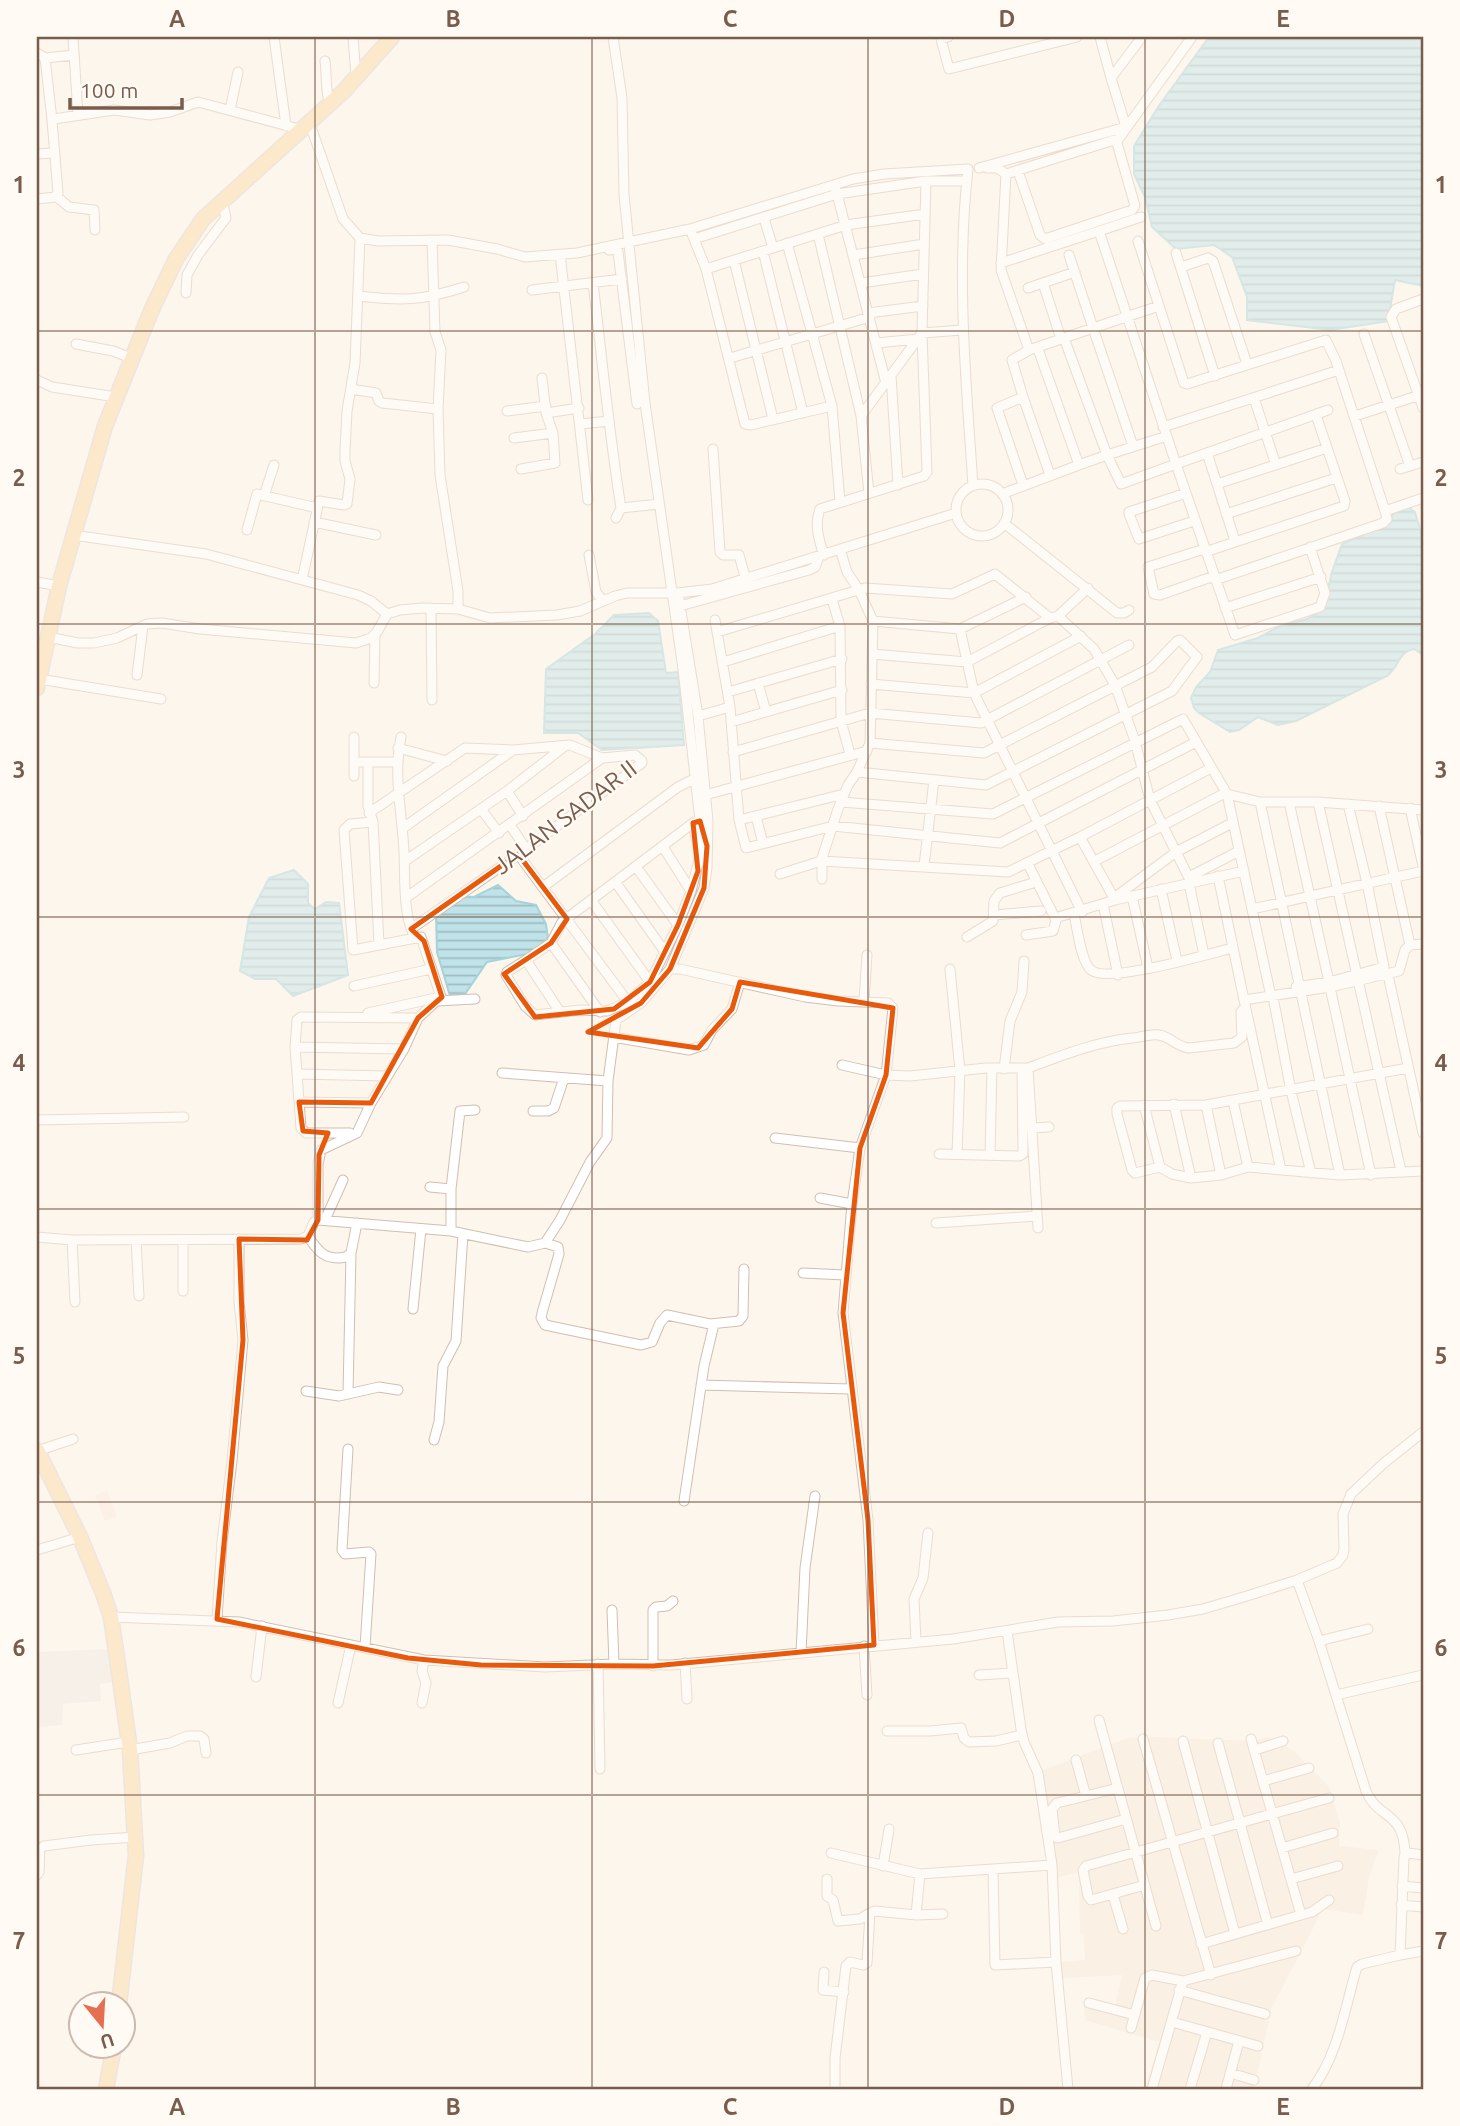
<svg xmlns="http://www.w3.org/2000/svg" width="1460" height="2126" viewBox="0 0 1460 2126" font-family="Ubuntu,sans-serif">
<style>
.residential{fill:#f5e8da}
.commercial{fill:#fde8e0}
.industrial{fill:#efe9e4}
.water{fill:url(#water-rules);stroke:#a5d3da;stroke-width:2}
.lines{fill:none;stroke-linecap:round;stroke-linejoin:round}
.minor-casing{stroke:#d1beb0;stroke-width:11}
.primary-casing{stroke:#dad1cd;stroke-width:17}
.minor{stroke:#fff;stroke-width:9}
.primary{stroke:#fbd9a5;stroke-width:14}
.marked{fill:none;stroke:#e8590c;stroke-width:5;stroke-linejoin:round}
.grid{fill:none;stroke:#7a5c4d;stroke-width:2;stroke-opacity:0.55}
.labels{text-anchor:middle;dominant-baseline:central;stroke-width:5;stroke-linejoin:round;paint-order:stroke}
.street-label{font-size:24px;fill:#7a5c4d;stroke:#fffaf3}
.neatline{fill:none;stroke:#7a5c4d;stroke-width:2.5}
.grid-label{font-size:23px;text-anchor:middle;font-weight:bold;fill:#7a5c4d}
</style>
<defs>
<pattern id="water-rules" width="6" height="5" patternUnits="userSpaceOnUse" patternTransform="scale(1.75)"><rect width="6" height="5" fill="#bfe3e8"/><path d="M0 2.5h6" fill="none" stroke="#a0bbbe"/></pattern>
</defs>
<rect width="100%" height="100%" fill="#fdf6ec"/>
<!-- residential -->
<path class="residential" d="M1151 1737 1251 1741 1270 1737 1295 1752 1329 1787 1340 1823 1339 1846 1379 1850 1369 1877 1363 1915 1323 1909 1271 2009 1254 2089H1145L1159 2042 1085 2020 1084 2000 1115 2007 1122 1975 1060 1978 1059 1962 1085 1960 1084 1934 1080 1933 1079 1872 1052 1879 1041 1771 1128 1738Z"/>
<!-- commercial -->
<path class="commercial" d="M107 1491 117 1517 105 1521 95 1495Z"/>
<!-- industrial -->
<path class="industrial" d="M107 1649 112 1682 100 1684 101 1701 63 1704 62 1725 37 1727V1652Z"/>
<!-- water -->
<path class="water" d="M1209 37H1423V286L1395 280 1388 321 1330 330 1247 320V297L1232 257 1214 245 1176 249 1152 227 1145 197 1134 174V146L1158 107Z
M1408 507 1415 512 1423 540V655L1414 649C1398 652 1399 667 1387 676L1296 721 1278 725 1258 717 1239 730 1230 732 1199 713 1194 708 1191 698 1196 687 1210 672 1218 650 1258 638 1278 627 1307 619 1318 613 1324 605 1332 572 1342 544 1387 524 1395 511Z
M649 613 658 621 666 673 678 672 684 745 602 750 578 733H544L546 669 595 634 614 615Z
M294 870 308 884V903L315 909 326 902 339 903 348 975 293 996 276 979H255L240 971 249 917 269 878Z
M498 885 516 901 536 905 546 924 548 938 532 953 487 962 465 994 450 996 437 952 436 912 458 896 474 897Z"/>
<g class="lines">
<defs>
<path id="minor" d="M73 37 78 115
M274 37 286 126
M353 37 356 77
M613 37 622 98 624 195 645 403 683 669 700 821 707 845
M948 37 941 39 949 69 1077 37
M1100 37 1111 78
M37 53 45 58 52 120
M45 58 74 55
M325 61C327 75 325 92 330 105
M230 110 238 72
M310 124 343 219 360 238 378 241 448 240 497 249 525 257 577 253 690 229 853 179 884 174 968 169C956 275 966 381 973 486
M1117 141 1192 37
M37 154 53 153
M979 168 1126 127 1111 78 1142 37
M987 168H997L1006 174 1001 270 1029 350
M1006 174 1114 140 1117 143 1135 206 1132 210 1045 239 1040 235 1018 171
M836 190 886 383
M56 196 69 207 94 210 95 230
M37 199 55 197 58 193 52 120 54 119 114 110 150 115 170 112 198 102 303 130
M764 218 773 248
M690 229 706 269 745 424 751 425 832 406
M818 234 861 416 869 493
M694 239 837 194 926 181H967
M432 240 435 332 441 350 438 409 440 475 458 591V609
M1138 241 1184 383 1187 384 1326 340 1336 361 1385 511 1423 498
M787 243 832 406 840 502
M609 250 616 249 618 252 637 404
M763 251 803 413
M1176 253 1215 376
M560 254 588 500
M854 255 924 244
M1069 255 1093 328 1159 306
M734 260 773 419
M1001 263 1099 231
M1181 267 1208 258 1213 261 1247 364
M706 269 846 225 925 214
M593 283C602 358 609 433 621 508
M861 283 923 274
M1043 283 1061 339
M1028 288 1075 272
M532 290 622 279
M186 293 187 275 198 255 226 218 222 200
M358 296C403 301 421 301 464 287
M1423 299 1396 309 1391 317 1423 408
M868 313 923 306
M1364 334 1410 466
M1064 338 1107 455 1167 436
M876 343 919 339
M76 344 113 351 131 358
M1038 349 1079 465 1107 455 1121 484 1176 464 1099 231 1141 217
M730 358 870 317
M891 376 898 485
M542 378 546 413 579 408
M37 380 52 387 116 397
M351 389 376 393 379 401 382 403 438 409
M1023 397 1050 475
M1254 398 1276 465
M507 411 546 406
M861 416 922 333 962 330
M1355 416 1423 394
M581 424 609 421
M1163 427 1339 370
M514 438 553 433
M713 449 720 552 723 555H739L746 580
M1207 453 1217 484 1327 448
M521 469 555 463 553 433 546 413
M1400 469 1423 462
M1217 484 1235 541
M956 510a26 26 0 1 1 52 0a26 26 0 1 1-52 0Z
M1023 485 997 408 1023 397 1012 360 1029 350 1093 328 1133 446
M1186 493 1129 512V514L1139 539 1194 521
M1002 494 1079 465
M264 496 274 465
M1226 514 1336 478
M616 518 621 508 659 504
M314 522 376 535
M1004 523 1117 613H1124L1129 610
M247 530 257 494 317 508
M73 535 206 554 358 595 371 601 387 614
M1310 547 1325 593 1320 607 1235 635 1176 464 1328 410
M1204 549 1148 567 1154 594 1160 595 1214 576
M1205 552 1344 506 1345 501 1316 415
M589 555 596 592 603 601
M824 555C819 541 814 524 820 509L924 476 927 472 922 333 926 181
M302 580 319 501 344 505 347 504 350 479 345 461V450L347 411 355 363 360 238
M1215 580 1383 523 1387 519 1385 511
M37 582 59 586
M832 599 840 626 841 721 850 754
M680 606 809 570 815 567 819 557
M431 608 432 700
M1225 608 1321 577
M1058 616 1094 649 1115 685 1135 741 1150 800 1191 882
M715 620 730 707 739 820 746 848 833 826 1000 843 1196 742
M873 621 960 629 1026 597
M960 629 974 693 1082 912
M717 632 865 588 952 594 995 574 1050 618
M48 637 78 643H94L117 638 147 624 162 623 200 629 356 643 371 638 377 632 387 614 400 610 423 608 458 609 490 618 557 615 580 611 615 596 627 593H678L712 589 956 513
M872 654 967 662 1050 618 1058 616 1088 588
M723 662 840 626
M137 675 143 626
M39 679 161 699
M374 683 375 635
M758 683 766 712
M871 684 974 693 1081 636
M728 692 842 659
M698 716 730 707
M731 722 842 690
M354 737V776
M401 737C393 775 402 813 404 851 405 874 403 913 413 933
M398 748 447 761
M733 752 870 713 981 723 1129 645
M354 762H397
M368 763V806L373 822 379 944
M857 772 986 785 1172 691 1197 657 1180 640 1177 641 1152 667 984 753 870 743
M507 791 523 816
M1227 794 1260 802H1318L1423 810
M705 795 867 751
M841 802 993 814 1183 719 1227 794 1270 992
M1260 802 1340 1175
M1289 802 1329 982
M1318 802 1401 1171
M1410 808 1423 866
M481 809 499 833
M369 813 465 748 513 750 570 745 602 758 635 755 642 761V763L526 849 411 929
M756 816 763 844
M739 820 844 794
M510 825 526 849
M403 828 513 750
M1080 837 1115 900
M518 854 628 1002 650 982 678 925 691 891 663 847
M405 861 507 791 565 746
M1095 861 1225 793
M1028 864 1055 918 1115 900 1244 871
M924 866 934 780
M637 868 678 925
M780 874 821 861 1008 872 1080 837 1211 768
M1218 876 1244 1000
M1189 877 1239 851
M822 879V858L838 809 848 785 857 772 870 743 873 621 859 590 847 572 840 549
M616 883 665 952
M1189 883 1204 955
M543 887 678 787 698 777
M1161 889 1177 961
M691 891 700 856 693 823
M1132 896 1148 968
M407 897 602 758
M1114 898 1176 852 1232 823
M591 900 650 982
M1103 904 1118 975
M1252 909 1423 871
M1074 914C1077 927 1081 962 1091 970 1106 984 1209 954 1232 948
M994 915 1041 911
M1026 935 1053 931 1057 917
M967 937 993 921 994 901 1000 893 1036 882
M551 943 600 1012
M1410 945 1423 944
M526 960 507 972 506 975 525 1006 535 1015 580 1010 607 1011 628 1002
M670 969H680L805 997 838 1001 888 1003 893 1008 886 1075 860 1148 852 1204 843 1313 868 1520 874 1645
M950 969 960 1071 957 1154
M1388 975 1423 1133
M354 986 431 969
M1296 987 1329 982 1384 967 1367 883 1348 804
M1330 987 1371 1175
M1273 997 1291 1091 1311 1173
M437 1001 475 999
M864 1002 867 955
M560 1012 526 960 551 943 562 922 693 823 704 821
M368 1013 440 997
M613 1037 689 1050 704 1045 712 1030 732 1009 740 982
M295 1047 404 1049
M842 1065 886 1075 910 1076 986 1068H1028L1038 1228
M1028 1068C1063 1055 1095 1042 1132 1038 1141 1037 1151 1034 1159 1035 1171 1037 1177 1047 1189 1048L1234 1043 1242 1037 1241 1012 1245 1007
M1408 1068 1206 1105 1120 1106 1117 1108V1114L1132 1170 1135 1173 1160 1167 1172 1174 1191 1178 1221 1175 1248 1167 1340 1175 1423 1171
M1004 1069 1010 1021 1022 992 1024 961
M502 1073 608 1081
M297 1074 387 1076
M1233 1101 1248 1167
M299 1102 371 1103
M1174 1104 1191 1178
M1144 1105 1160 1167
M1206 1105 1221 1175
M533 1111H548L554 1108 564 1078
M37 1120 184 1117
M1033 1128 1049 1127
M350 1133H306L301 1128 295 1047 297 1020 301 1017 418 1018
M775 1138 860 1148
M939 1154 1019 1156 1023 1154 1022 1069
M990 1155 992 1068
M1281 1170 1244 1000 1330 987 1399 971 1405 950 1410 945 1379 806
M430 1187 451 1189
M820 1198 852 1204
M318 1220V1164L321 1150 357 1133 371 1103 404 1049 418 1018 441 997 421 937 353 950 344 830 350 824 373 822
M325 1220 343 1180
M936 1223 1037 1216
M451 1231V1189L460 1111 475 1110
M308 1236C318 1252 326 1261 346 1257L351 1253 357 1223
M37 1237 72 1240 301 1239 308 1236 314 1222 318 1220 451 1231 528 1247 545 1243 560 1220 590 1162 607 1138 608 1081 616 1020 641 1003 670 969 704 888 707 868 708 821 698 716 678 593
M72 1240 75 1302
M136 1240 139 1296
M183 1240V1291
M545 1243 558 1247 559 1254 542 1313 541 1318 545 1325 641 1345 652 1342 660 1323 667 1315 710 1324 739 1321 743 1316 744 1269
M803 1273 845 1275
M413 1309 421 1229
M701 1385 851 1389
M306 1391 339 1396 379 1387 398 1390
M348 1394 351 1253
M434 1440 439 1422 443 1366 456 1341 463 1234
M348 1449 342 1550 345 1554 369 1552 371 1554 365 1647
M37 1451 73 1439
M684 1501 704 1366 714 1324
M37 1550 80 1537
M1297 1580 1319 1641 1366 1791C1378 1820 1404 1810 1405 1854
M612 1610 614 1664
M111 1617 239 1622 424 1660 545 1667 614 1664 671 1665 953 1639 1058 1622 1113 1621 1168 1615 1203 1609 1247 1596 1297 1580 1337 1563 1343 1555 1344 1549 1343 1514 1351 1494 1384 1463 1423 1432
M217 1619 222 1542 232 1461 243 1340 239 1302V1239
M1007 1631 1021 1729 1024 1742 1038 1773 1052 1865 1056 1962 1068 2089
M1319 1641 1368 1629
M916 1642 914 1599 923 1578 928 1533
M864 1646 867 1695
M801 1653 805 1568 815 1496
M685 1663 687 1699
M598 1664 600 1769
M653 1666V1610L656 1607 667 1606 673 1601
M979 1675 1012 1673
M256 1677 262 1626
M1336 1695 1423 1675
M338 1703 351 1645
M422 1703 426 1683 422 1671 424 1660
M1099 1720 1156 1926
M887 1731H930L961 1728 964 1738 969 1742 996 1741 1022 1735
M1143 1739 1211 1975
M1183 1741 1235 1934
M1218 1743 1268 1925
M76 1750 128 1742
M130 1750 170 1743 187 1736H200L204 1739 206 1753
M1255 1750 1283 1741
M1076 1760 1086 1796
M1263 1781 1309 1768
M1118 1788 1057 1803 1052 1809 1055 1837 1058 1838 1126 1819
M1282 1848 1333 1833
M831 1853 920 1874 1052 1865
M883 1866 889 1829
M993 1869 995 1965 1056 1962
M37 1875 39 1872 40 1849 44 1846 91 1840 136 1837
M827 1879V1896L833 1900 838 1921 860 1919 868 1914
M1291 1879 1338 1866
M1145 1885 1091 1900 1088 1896 1083 1870 1086 1866 1329 1798
M1402 1886 1423 1888
M1113 1895 1123 1929
M1401 1905 1423 1907
M916 1915 943 1914
M1301 1915 1312 1912 1329 1900
M1201 1944 1301 1915 1251 1739
M1400 1955 1423 1951
M824 1972 823 1990 844 1992
M1179 1990 1265 2014
M1089 2003 1135 2015
M1172 2022 1258 2046
M1131 2028 1145 1978 1152 1975 1183 1981
M1230 2073 1254 2080
M835 2089V2058L846 1966 850 1962 863 1965 867 1963 870 1913 875 1911 916 1915 920 1874
M1152 2089 1183 1981 1296 1951
M1190 2089 1207 2032
M1226 2089 1239 2041
M1312 2089C1338 2056 1345 2007 1357 1967L1362 1964 1400 1955 1404 1857 1408 1853 1423 1855"/>
<path id="primary" d="M37 688 59 586 105 426 152 309 176 259 203 219 344 91 392 37
M37 1450 80 1537 103 1593 111 1617 119 1672 130 1750 136 1855 119 2004
M106 2089 114 2046"/>
</defs>
<!-- minor casing -->
<use href="#minor" class="minor-casing"/>
<!-- primary casing -->
<use href="#primary" class="primary-casing"/>
<!-- minor -->
<use href="#minor" class="minor"/>
<!-- primary -->
<use href="#primary" class="primary"/>
</g>
<!-- marked area -->
<path d="M0 0H1460V2126H0ZM700 821 707 846 704 888 670 969 641 1003 588 1032 698 1048 732 1009 740 982 893 1008 886 1075 860 1148 843 1313 868 1520 874 1645 653 1666 481 1665 408 1658 217 1619 243 1340 239 1239 307 1240 318 1220 319 1155 328 1133 303 1131 299 1102 371 1103 418 1018 442 997 424 941 411 929 518 854 567 919 551 943 504 974 535 1017 614 1009 650 982 678 925 698 871 693 823Z" fill="#fdf6ec" fill-opacity=".55" fill-rule="evenodd"/>
<path class="marked" d="M700 821 707 846 704 888 670 969 641 1003 588 1032 698 1048 732 1009 740 982 893 1008 886 1075 860 1148 843 1313 868 1520 874 1645 653 1666 481 1665 408 1658 217 1619 243 1340 239 1239 307 1240 318 1220 319 1155 328 1133 303 1131 299 1102 371 1103 418 1018 442 997 424 941 411 929 518 854 567 919 551 943 504 974 535 1017 614 1009 650 982 678 925 698 871 693 823Z"/>
<!-- grid -->
<path class="grid" d="M315 37V2089M592 37V2089M868 37V2089M1145 37V2089M37 331H1423M37 624H1423M37 917H1423M37 1209H1423M37 1502H1423M37 1795H1423"/>
<g class="labels">
<!-- street labels -->
<g class="street-label">
<text transform="translate(565 817) rotate(-37)">JALAN SADAR II</text>
</g>
</g>
<!-- border -->
<rect width="1460" height="2126" fill="none" stroke="#fffaf3" stroke-width="77"/>
<!-- north arrow -->
<g transform="translate(102 2025) rotate(162)"><circle r="33" fill="#fffaf3" stroke="#cabbb1" stroke-width="2"/>
<path d="M0-5L12 26L0 18L-12 26Z" fill="#e76f51"/>
<text y="-10" font-size="19" font-weight="bold" text-anchor="middle" fill="#7a5c4d">U</text>
</g>
<!-- scale -->
<path d="M70 98v10h112v-10" fill="none" stroke="#7a5c4d" stroke-width="3.5"/>
<text x="80" y="98" font-size="21" fill="#7a5c4d" stroke="#fffaf3" stroke-width="5" paint-order="stroke">100 m</text>
<rect x="38" y="38" width="1384" height="2050" class="neatline"/>
<g class="grid-label">
<text x="177" y="27">A</text>
<text x="453" y="27">B</text>
<text x="730" y="27">C</text>
<text x="1007" y="27">D</text>
<text x="1283" y="27">E</text>
<text x="19" y="193">1</text>
<text x="1441" y="193">1</text>
<text x="19" y="486">2</text>
<text x="1441" y="486">2</text>
<text x="19" y="778">3</text>
<text x="1441" y="778">3</text>
<text x="19" y="1071">4</text>
<text x="1441" y="1071">4</text>
<text x="19" y="1364">5</text>
<text x="1441" y="1364">5</text>
<text x="19" y="1656">6</text>
<text x="1441" y="1656">6</text>
<text x="19" y="1949">7</text>
<text x="1441" y="1949">7</text>
<text x="177" y="2115">A</text>
<text x="453" y="2115">B</text>
<text x="730" y="2115">C</text>
<text x="1007" y="2115">D</text>
<text x="1283" y="2115">E</text>
</g>
</svg>
